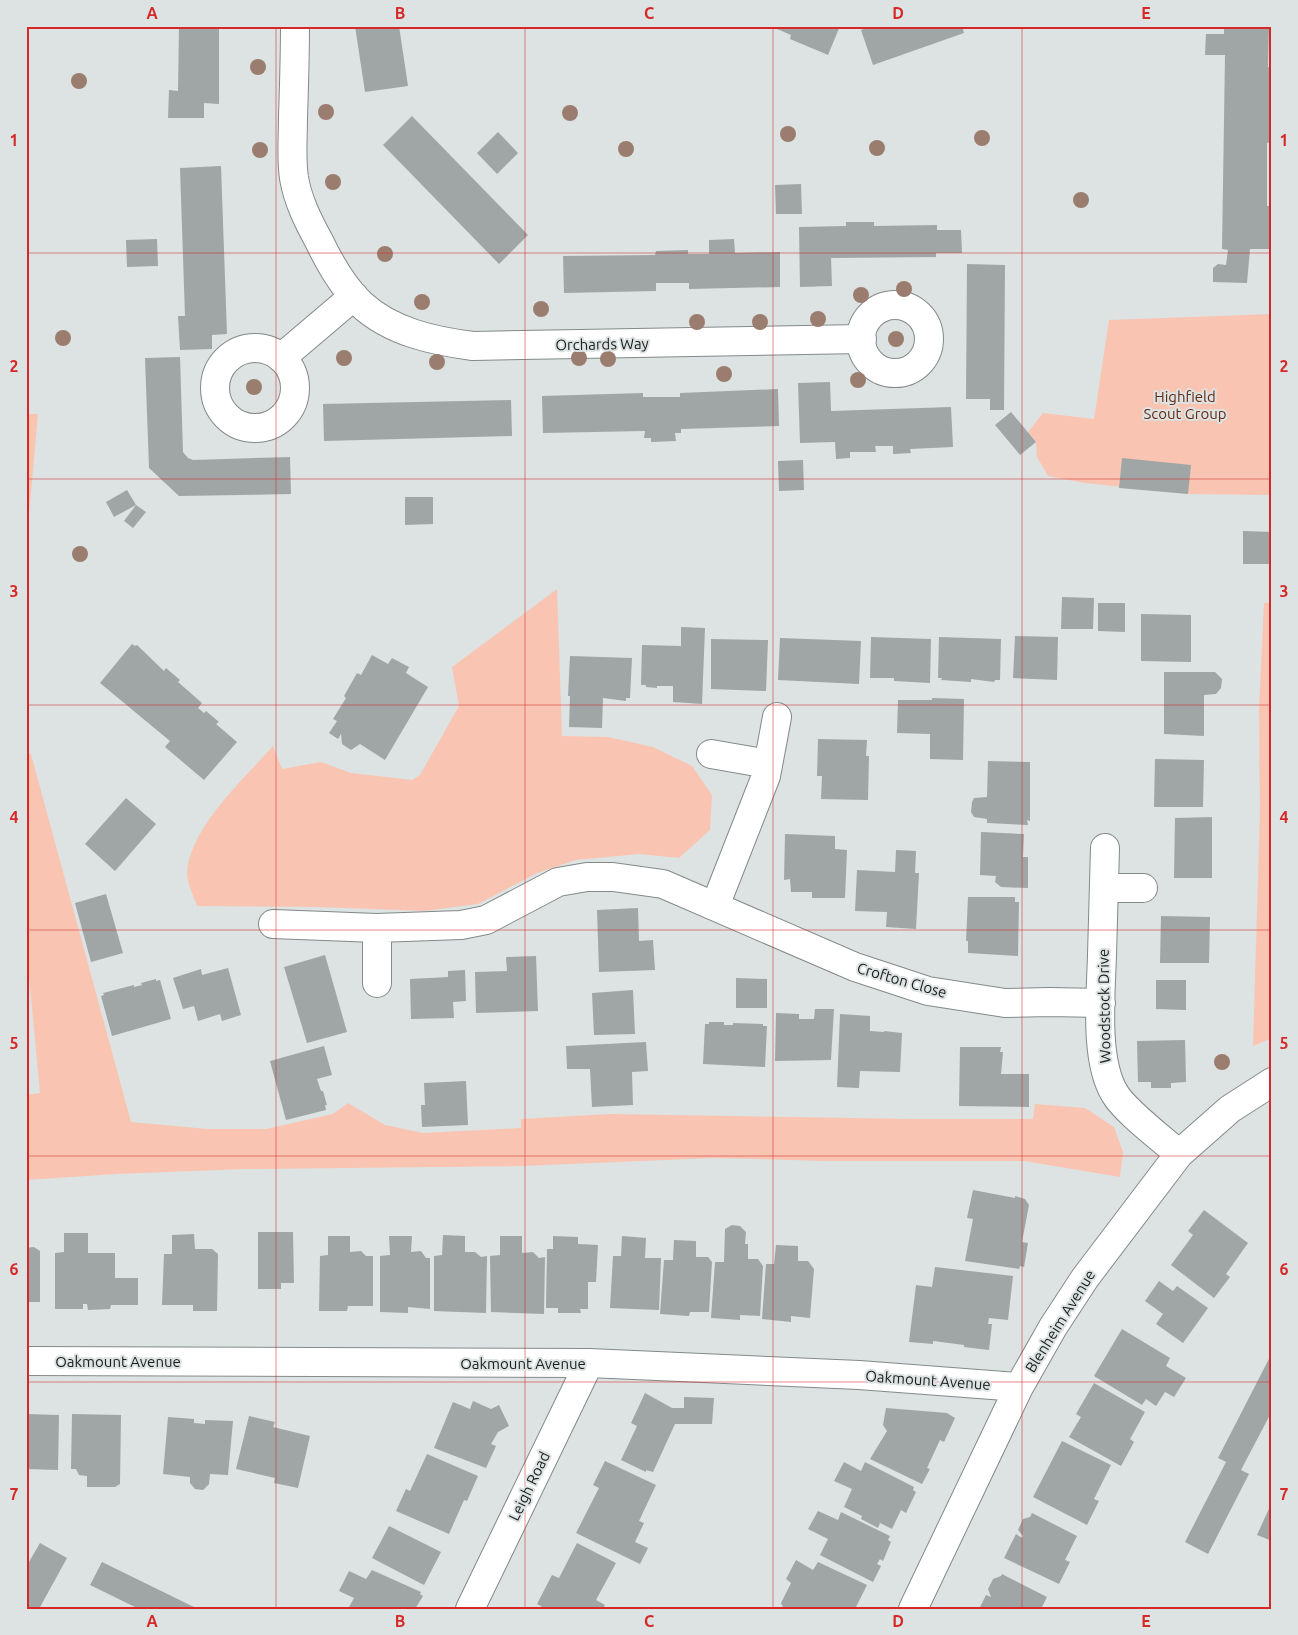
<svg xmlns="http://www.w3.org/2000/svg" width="1298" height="1635" viewBox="0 0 1298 1635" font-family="Ubuntu,sans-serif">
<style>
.green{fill:#f9c5b2}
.building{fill:#9fa6a5}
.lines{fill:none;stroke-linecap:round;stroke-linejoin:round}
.street-casing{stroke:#838a89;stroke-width:30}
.street{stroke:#fff;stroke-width:28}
.tree{fill:#9b7d70}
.grid{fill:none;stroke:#d62828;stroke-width:1;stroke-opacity:0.55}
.labels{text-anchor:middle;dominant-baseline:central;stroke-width:4;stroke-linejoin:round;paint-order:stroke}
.street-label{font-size:15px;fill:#1a1d1d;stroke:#dce3e2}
.park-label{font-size:15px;fill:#662a13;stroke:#dce3e2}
.neatline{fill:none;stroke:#d62828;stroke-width:2}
.grid-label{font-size:16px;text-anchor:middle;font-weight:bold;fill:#d62828}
</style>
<rect width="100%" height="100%" fill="#dce3e2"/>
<!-- green -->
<path class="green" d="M1272 314V495L1188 494 1085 483 1048 476 1037 457 1036 442 1028 432 1043 413 1094 419 1109 320Z
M26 414H38L26 549Z
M557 589 562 736 608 737 653 747 692 766 712 795 710 830 679 858 639 854 576 860 537 873 478 904 424 911 318 907 197 906C194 897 187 883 187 873 190 827 244 779 273 746L282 769 321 762 351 773 412 780 420 775 459 706 452 667Z
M1264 603H1272V1038L1253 1046 1260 811 1259 710Z
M26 753 31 754 131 1122 208 1129H266L333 1114 348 1103 385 1125 423 1133 521 1128V1119L610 1114 913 1119H1033L1035 1104 1085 1108 1114 1127 1123 1152 1120 1177 1024 1161H827L714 1158 522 1166 245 1169 117 1174 26 1180V1095L40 1093 26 944Z"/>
<!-- building -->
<path class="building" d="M179 26H219V104L204 103V118H168L169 90 178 91Z
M355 26H399L408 86 365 92Z
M770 26H840L828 55 790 39 791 35Z
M871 26H962L964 33 873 65 861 30Z
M1224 26H1269L1268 67 1272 68V131L1271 142 1267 143V206H1272V249H1250L1247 283 1213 282V268L1218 264 1226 265 1228 250 1222 249 1225 55H1205L1206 34H1224Z
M412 116 528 235 499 264 383 145Z
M498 132 518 153 497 174 477 153Z
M221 166 227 334 212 335V349L180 350 178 316H185L180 168Z
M801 184 802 214H776L775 185Z
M846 222H874V226L937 225V230H961L962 253H936V257L831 258 832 286 800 287 799 227 846 226Z
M157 239 158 266 127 267 126 240Z
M734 239 735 253 780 252V287L689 289V283H656V291L564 293 563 256 655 255 656 251 688 250V254H709V240Z
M967 264 1005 265 1004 410H990V399H966Z
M180 357 183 452 188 458 193 460 290 457 291 494 179 496 149 468 145 358Z
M830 382 831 411 951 407 953 447 910 449 911 453 893 454V446H875L876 452H850V458L836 459 835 442 800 443 798 383Z
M778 389 779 426 681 429V433H675L676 441 651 442V438H644L645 431 543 433 542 396 643 393V397H680V393Z
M511 400 512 436 324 441 323 404Z
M1011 412 1036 442 1020 455 995 425Z
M1122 458 1191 465 1188 494 1119 488Z
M803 460 804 490 779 491 778 461Z
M127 490 136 505 114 517 106 502Z
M405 497H433V524L405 525Z
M136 505 146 512 133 528 124 521Z
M1243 531 1272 532V558H1270V564H1243Z
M1062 597 1094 598 1093 629H1061Z
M1098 603H1125V632L1098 631Z
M1141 614 1191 615V662L1141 661Z
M681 627 705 628 702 704 673 702V686H657V688L646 687V685H641L642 645 681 646Z
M1015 636 1058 637 1057 680 1013 678Z
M871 637 931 639 930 683 894 681V678H870Z
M939 637 1001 639 1000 680H995L994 682 971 679V682L941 680 942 678H938Z
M780 638 861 641 859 684 778 680Z
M711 639 768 640 766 691 711 689Z
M132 644 135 646 137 645 164 671 166 668 180 680 178 682 202 703 198 708 204 713 206 711 219 722 216 724 237 742 204 780 165 747 170 741 100 683Z
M372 655 388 664 392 658 409 667 406 673 428 687 385 760 360 744 351 750 342 744 341 734 338 739 329 733 337 721 333 719 346 698 344 696 357 673 361 675Z
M570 656 632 658 630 698H626V701L603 698 602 728 569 727 570 696H568Z
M1164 672H1215L1222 679 1221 688 1216 694 1204 695V736L1164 734Z
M932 698 964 699 963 760 930 759V734L897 733 898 700H932Z
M818 739 867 740 866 756H869L868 800 821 799 822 776H817Z
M1155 759 1204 760 1203 807H1154Z
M988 761 1030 762V821L1027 820 1028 825 987 823V819L974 817 971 812 972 802 974 798 987 797Z
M126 798 156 824 115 871 85 844Z
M1212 817V878H1174L1175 818Z
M981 832 1024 834 1023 857H1028V888L1001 887 995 882 996 876 980 875Z
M785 834 835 836V849L847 850 845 898H812V892H791L790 879 784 880Z
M896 850 916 851 915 873H919L916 929 886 927 887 912 855 911 857 870 895 872Z
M106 894 123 953 91 962 75 903Z
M968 897H1015V902H1019L1018 956 968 953V941H966Z
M638 908 639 941 653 940 655 970 599 972 597 910Z
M1161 916 1210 917 1209 963H1160Z
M325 955 347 1032 307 1043 284 967Z
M536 956 538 1011 476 1013 475 972 507 971 506 957Z
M228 968 241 1015 222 1021 220 1014 198 1021 194 1006 183 1009 173 978 201 969 202 975Z
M465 970 466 1001 453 1002 454 1018 411 1019 410 979 448 977V971Z
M736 978 767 979V1008H736Z
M156 979V981L160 980 171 1019 112 1036 101 996 104 995 103 993 134 985V987L142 985 141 983Z
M1156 980H1186V1010L1156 1009Z
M633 990 635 1034 594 1035 592 993Z
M815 1009H834L831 1060 775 1061 776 1013 799 1014V1019H814Z
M840 1014 870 1016V1031L884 1032V1031L902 1033 900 1072 860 1071 859 1088 837 1087Z
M709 1022H724V1025H733V1023L763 1024V1026H767L765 1067 703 1064 705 1024H709Z
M1185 1040 1186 1082 1171 1083V1088H1151V1082H1138L1137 1041Z
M646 1042 648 1071 632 1072 633 1105 592 1107 590 1069H567L566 1046Z
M324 1046 332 1075 317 1079 321 1091H323L327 1105H325L326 1110 286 1120 270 1061Z
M960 1047H1001L1000 1052H1003L1001 1074H1029V1107L959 1106Z
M466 1081 468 1125 422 1127 421 1105H425L424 1083Z
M973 1190 1015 1198V1196L1025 1199 1029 1205 1022 1242 1028 1243 1024 1267 1020 1266 1019 1269 965 1261 973 1219 967 1218Z
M1204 1210 1248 1243 1226 1274 1230 1277 1214 1298 1171 1265 1193 1235 1188 1231Z
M732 1225 740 1226 746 1232 745 1244H748V1259H758L763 1266 760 1316 740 1315V1320L711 1318 715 1262H724L725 1229Z
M258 1232H293L294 1283H281V1289H258Z
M64 1233H88V1253H115V1278H138V1305H111L110 1309 88 1310 87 1304H83V1309H55V1253L64 1252Z
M194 1234 195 1249H212L218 1254 217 1311H193V1305H162L164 1254H172V1235Z
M443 1235 465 1236V1252H475L481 1257 487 1256 486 1313 434 1311V1256L442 1255Z
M328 1236H350V1252L361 1251 366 1256H373V1306H348L347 1311H319L320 1256 328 1255Z
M389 1236H412L411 1252 421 1251 426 1258H430V1309L408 1307V1313L380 1312V1256L390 1255Z
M500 1236H522V1253L533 1252 539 1258 545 1257 544 1314 491 1312 490 1256 500 1255Z
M553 1236 578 1237V1244L598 1245 596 1282H588V1309H580L581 1313H558V1308H546L547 1249H553Z
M622 1236 646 1238 645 1258H661L659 1310 610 1308 613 1256H621Z
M674 1240 696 1241V1257H708L712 1262 709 1312H690L689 1316 660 1314 664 1260H673Z
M776 1245 798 1246V1261H808L814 1269 810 1318 791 1316V1322L762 1319 766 1264H774Z
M34 1247 40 1251V1302H26V1248Z
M935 1267 1013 1276 1008 1320 989 1318 988 1324H992L989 1350 964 1347V1345L933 1341V1344L909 1342 916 1285 932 1287Z
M1159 1281 1173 1291 1177 1286 1208 1308 1183 1343 1156 1324 1163 1314 1145 1301Z
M1122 1329 1170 1358 1166 1366 1186 1378 1174 1397 1165 1392 1156 1406 1146 1399 1142 1405 1094 1376Z
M1272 1353V1411L1241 1470 1249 1474 1208 1554 1185 1542 1226 1462 1218 1458Z
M1094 1383 1145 1412 1130 1439 1134 1442 1121 1466 1069 1437 1081 1417 1076 1414Z
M645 1393 672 1408H684V1397L714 1398 712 1424H675L653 1472 646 1470V1472L621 1460 637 1426 631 1423Z
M473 1401 491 1409 499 1405 509 1426 498 1432 491 1444 496 1446 486 1468 434 1448 453 1402 470 1409Z
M886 1408 947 1413 955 1418 944 1442 940 1440 927 1468 930 1469 922 1484 870 1459 887 1431 883 1425Z
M26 1414 59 1415 58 1470 26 1469Z
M72 1414 121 1415 120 1484 115 1487H87V1476L79 1475 76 1469H71Z
M249 1416 275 1422 273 1427 310 1436 298 1488 274 1483 275 1478 236 1469Z
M168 1417 194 1419V1423L205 1424V1420L233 1421 228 1475 210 1474 209 1484 203 1490 195 1489 190 1483V1477L163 1474Z
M1062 1441 1111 1465 1094 1499 1099 1501 1087 1525 1033 1497Z
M427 1454 478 1476 467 1501 464 1500 449 1534 396 1511 406 1489 410 1491Z
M605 1461 656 1485 639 1521 644 1523 635 1542 648 1548 640 1564 576 1533 599 1488 593 1485Z
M844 1462 861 1471 865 1462 914 1487 913 1490 916 1492 906 1513 901 1510 892 1529 880 1523 878 1528 861 1519 862 1516 844 1507 852 1489 834 1481Z
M1272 1502V1541L1257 1535Z
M818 1511 838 1520 841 1512 890 1536 888 1540 891 1542 883 1561 880 1559 877 1564 881 1566 873 1582 820 1555 828 1539 808 1529Z
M1032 1513 1077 1536 1065 1560 1070 1562 1059 1584 1004 1558 1016 1534 1022 1538 1023 1536 1018 1530 1023 1519 1030 1517Z
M389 1526 441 1552 424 1585 372 1558Z
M40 1543 67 1558 39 1609H26V1567Z
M577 1543 616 1563 596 1600 605 1605 603 1609H546L537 1604 552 1575 559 1578Z
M796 1560 813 1570 818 1562 867 1585 855 1609H784L781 1603 791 1583 786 1579Z
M102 1562 198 1609H139L90 1585Z
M372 1570 421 1592 420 1594 423 1596 415 1609H348L354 1598 339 1591 349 1571 366 1579Z
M1002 1574 1047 1597 1041 1609H979L986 1595 991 1597 988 1589 993 1579 1001 1576Z"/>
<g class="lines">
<defs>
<path id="street" d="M295 26C295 57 294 87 293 117 293 138 291 158 294 178 298 201 308 221 319 241 330 264 343 287 361 304 391 332 434 341 473 346L862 339
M861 339a34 34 0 1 1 68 0a34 34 0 1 1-68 0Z
M215 388a40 40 0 1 1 80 0a40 40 0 1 1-80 0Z
M281 358 354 296
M711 754 768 764
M1105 848C1104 884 1103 919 1102 955 1101 994 1094 1060 1115 1094 1126 1112 1161 1138 1179 1154
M1104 888H1143
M715 906 766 776 777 717
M273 924 377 928 461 925 486 920 558 882 587 877H613L663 884 855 967 928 991 1005 1003 1049 1002 1101 1003
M377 928V983
M26 1361 589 1363 859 1375 1019 1387
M470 1609 589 1363
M913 1609 1019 1387 1053 1327 1085 1278 1179 1154 1230 1109 1272 1082"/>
</defs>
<!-- street casing -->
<use href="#street" class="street-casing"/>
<!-- street -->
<use href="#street" class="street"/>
</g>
<!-- trees -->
<g class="tree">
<circle cx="258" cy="67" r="8"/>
<circle cx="79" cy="81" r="8"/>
<circle cx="326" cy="112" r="8"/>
<circle cx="570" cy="113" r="8"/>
<circle cx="788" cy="134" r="8"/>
<circle cx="982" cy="138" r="8"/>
<circle cx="877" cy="148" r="8"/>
<circle cx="626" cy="149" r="8"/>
<circle cx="260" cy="150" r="8"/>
<circle cx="333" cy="182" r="8"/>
<circle cx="1081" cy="200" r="8"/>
<circle cx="385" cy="254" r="8"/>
<circle cx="904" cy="289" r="8"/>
<circle cx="861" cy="295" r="8"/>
<circle cx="422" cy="302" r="8"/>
<circle cx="541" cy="309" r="8"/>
<circle cx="818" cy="319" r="8"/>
<circle cx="697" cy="322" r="8"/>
<circle cx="760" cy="322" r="8"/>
<circle cx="63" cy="338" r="8"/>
<circle cx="896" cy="339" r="8"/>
<circle cx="344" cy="358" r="8"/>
<circle cx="579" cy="358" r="8"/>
<circle cx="608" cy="359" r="8"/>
<circle cx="437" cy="362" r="8"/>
<circle cx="724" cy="374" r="8"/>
<circle cx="858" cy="380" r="8"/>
<circle cx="254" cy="387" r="8"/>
<circle cx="80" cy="554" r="8"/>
<circle cx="1222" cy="1062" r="8"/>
</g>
<!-- grid -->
<path class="grid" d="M276 26V1609M525 26V1609M773 26V1609M1022 26V1609M26 253H1272M26 479H1272M26 705H1272M26 930H1272M26 1156H1272M26 1382H1272"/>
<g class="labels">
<!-- street labels -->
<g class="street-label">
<text transform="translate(602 344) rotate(-1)">Orchards Way</text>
<text transform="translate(902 980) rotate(16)">Crofton Close</text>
<text transform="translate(1104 1006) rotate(-91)">Woodstock Drive</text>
<text transform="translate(1060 1321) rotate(-58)">Blenheim Avenue</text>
<text x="118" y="1361">Oakmount Avenue</text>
<text x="523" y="1363">Oakmount Avenue</text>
<text transform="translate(928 1380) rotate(4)">Oakmount Avenue</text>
<text transform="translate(529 1486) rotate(-64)">Leigh Road</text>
</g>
<!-- park labels -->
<g class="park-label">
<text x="1185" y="396">Highfield<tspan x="1185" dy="17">Scout Group</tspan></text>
</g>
</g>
<!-- border -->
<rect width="1298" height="1635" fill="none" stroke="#dce3e2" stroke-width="55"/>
<rect x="28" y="28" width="1242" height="1580" class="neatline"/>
<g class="grid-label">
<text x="152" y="19">A</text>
<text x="400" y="19">B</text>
<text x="649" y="19">C</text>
<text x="898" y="19">D</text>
<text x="1146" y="19">E</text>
<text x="14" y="146">1</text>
<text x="1284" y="146">1</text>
<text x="14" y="372">2</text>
<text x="1284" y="372">2</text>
<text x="14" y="597">3</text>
<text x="1284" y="597">3</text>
<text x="14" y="823">4</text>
<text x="1284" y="823">4</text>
<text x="14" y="1049">5</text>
<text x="1284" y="1049">5</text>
<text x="14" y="1275">6</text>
<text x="1284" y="1275">6</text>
<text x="14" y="1500">7</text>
<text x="1284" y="1500">7</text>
<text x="152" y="1627">A</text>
<text x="400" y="1627">B</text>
<text x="649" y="1627">C</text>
<text x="898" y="1627">D</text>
<text x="1146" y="1627">E</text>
</g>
</svg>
